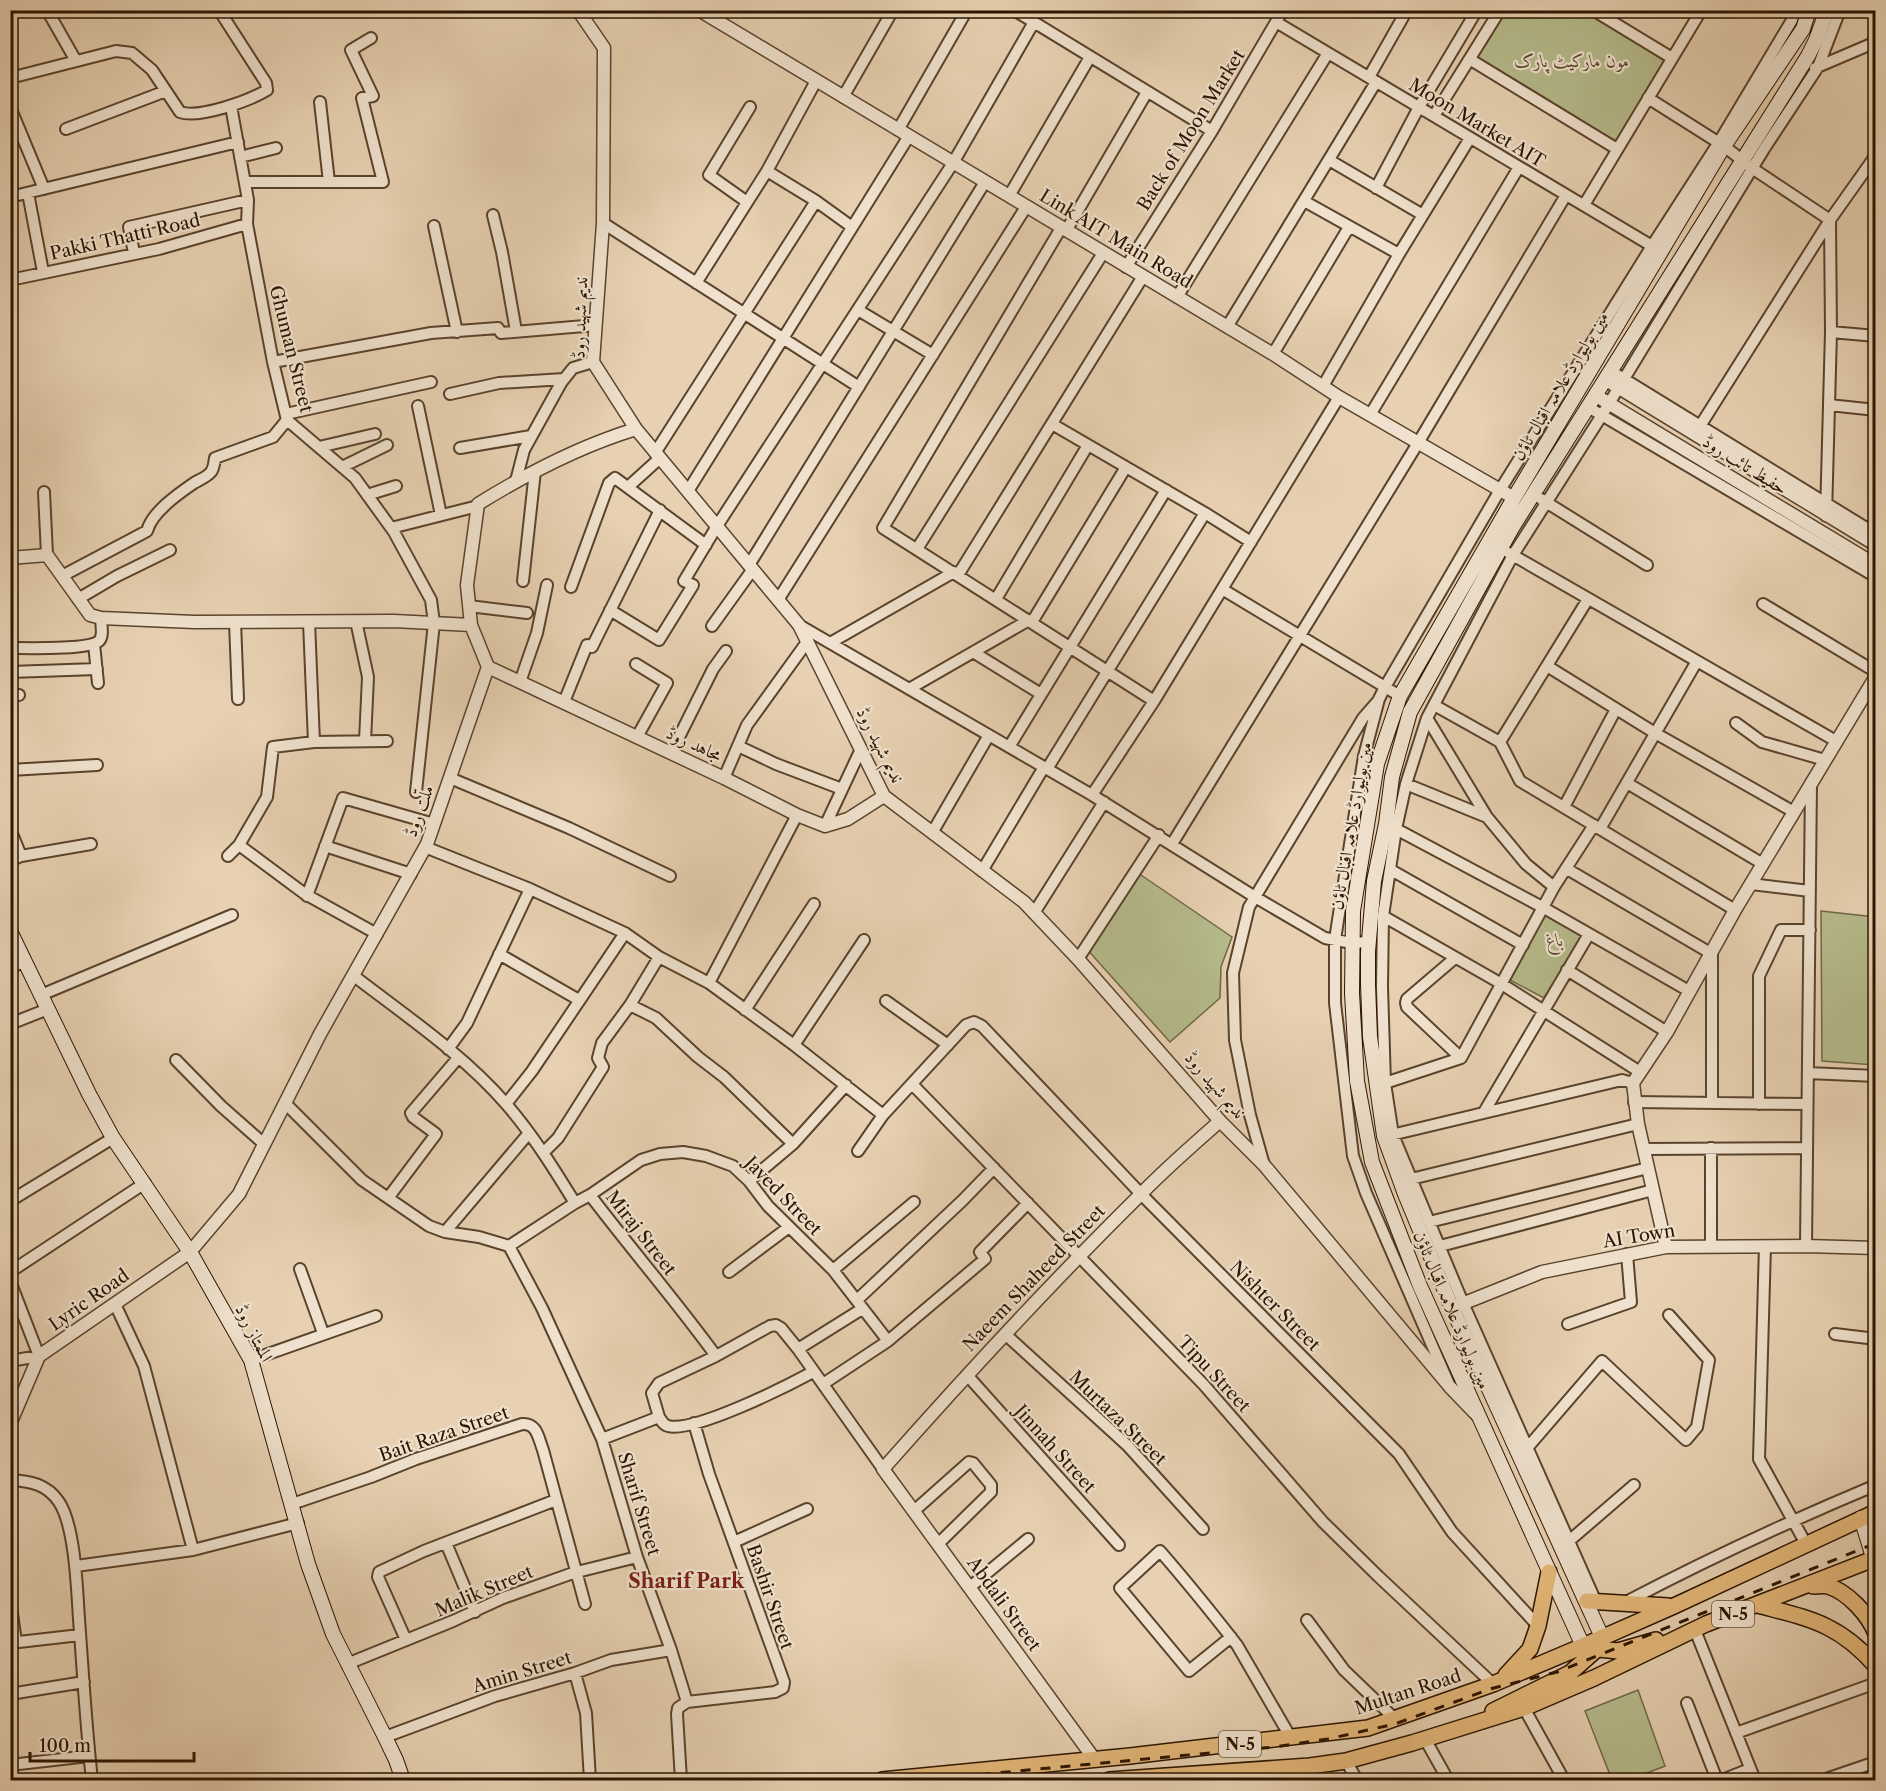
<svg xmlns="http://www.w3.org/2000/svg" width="1886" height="1791" viewBox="0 0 1886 1791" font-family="'Libre Caslon Text',Amiri,serif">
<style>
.green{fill:#b6bb8c;stroke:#706846;stroke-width:1.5}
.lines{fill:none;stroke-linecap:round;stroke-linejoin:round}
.minor-casing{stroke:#5a432c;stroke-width:14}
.tertiary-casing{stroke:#5a432c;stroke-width:15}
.secondary-casing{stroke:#2b1400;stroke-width:16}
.primary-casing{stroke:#2b1400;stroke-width:18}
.minor{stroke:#efe1cd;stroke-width:10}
.tertiary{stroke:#efe1cd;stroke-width:12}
.secondary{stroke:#efe1cd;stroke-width:14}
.primary{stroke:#e4b879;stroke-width:15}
.rail{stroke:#2b1400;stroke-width:3;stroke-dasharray:10 10;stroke-linecap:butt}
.labels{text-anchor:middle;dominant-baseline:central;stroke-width:4.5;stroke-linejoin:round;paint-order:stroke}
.shield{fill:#efe1cd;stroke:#66523e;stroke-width:1.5}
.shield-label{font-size:16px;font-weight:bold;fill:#2b1400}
.park-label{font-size:18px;font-style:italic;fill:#55462a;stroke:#efe1cd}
.street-label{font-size:18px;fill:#2b1400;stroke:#efe1cd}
.neighbourhood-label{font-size:20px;font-weight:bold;fill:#7a1f14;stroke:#efe1cd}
</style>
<rect width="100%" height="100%" fill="#e7d1b2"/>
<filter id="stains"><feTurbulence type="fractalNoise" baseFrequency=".00333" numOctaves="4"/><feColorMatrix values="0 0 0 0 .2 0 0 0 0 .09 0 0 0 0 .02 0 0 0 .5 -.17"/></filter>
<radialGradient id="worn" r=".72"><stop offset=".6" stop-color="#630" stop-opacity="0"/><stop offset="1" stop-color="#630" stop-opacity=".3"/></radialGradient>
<!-- green -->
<path class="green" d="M1583 10 1665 61 1615 144 1476 60 1506 11Z
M1138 873 1232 937 1221 967 1220 998 1170 1042 1085 947Z
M1548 911 1585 932 1544 998 1508 979Z
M1821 911 1875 917V1065L1822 1061Z
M1638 1690 1665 1766 1629 1780H1612L1585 1711Z"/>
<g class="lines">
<defs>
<path id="minor" d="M47 10 76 61
M1014 10 1212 131
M1593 10 1672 58
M1276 22 1657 249
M1471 60 1617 149
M1815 68 1876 42
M1369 77 1407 10
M10 78 116 51 132 53 152 70 180 112C198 119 249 101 267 90L266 83 219 10
M843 97 893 10
M1648 98 1724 146 1752 168 1830 220 1831 332 1826 516
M320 102 329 182
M231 106 248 200 247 224 273 362 287 420 355 478 394 532 431 600 434 623 416 792
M10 107 44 189
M1434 116 1500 10
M66 129 166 91
M898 130 967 10
M240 157 276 148
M1329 160 1423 215
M767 171 816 201 852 227
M245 182H383L362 98 373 96 351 50 371 38
M1376 188 1419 107 1477 10
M28 193 43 272
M1009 196 1090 57
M10 197 238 142
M1304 201 1399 254
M747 202 709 175 750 107
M1584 205 1699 14V10
M493 215 502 252 516 331
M603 223 859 387
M434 226 457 332
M1061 228 883 528 1154 701
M1066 231 1147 92
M134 253 129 227 248 200
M1126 267 1212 131 1283 10
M10 280 159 249 247 224
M696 283 767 171 816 81
M1177 297 1328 53
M858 310 933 355
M1227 327 1376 82
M1831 332 1876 336
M1273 354 1349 227
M273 362 431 333 498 328 501 333 596 325
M1611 371 1876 534
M1323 386 1399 254 1470 138
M450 394 499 383 564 379
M1829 405 1876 410
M418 406 441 515
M1588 407 1876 577
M286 414 431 382
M1370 415 1519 167
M1052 424 1205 513 1251 542
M1695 434 1830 220 1876 155
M319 447 375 434
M460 448 531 436
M655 453 816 201
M342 467 387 445
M516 481 524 450 561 383 573 368 593 362
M628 487 660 458
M688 491 909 136
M44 492 47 555
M367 495 396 486
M1541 499 1647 565
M391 528 478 506
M917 549 1103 253
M1509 553 1836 741
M749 565 985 182
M958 575 1142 278
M62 576 147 531C152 512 178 494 194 483 199 480 207 477 211 472 214 468 214 464 215 458L273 437 287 420
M523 581 535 471
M571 587 609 483 615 478 706 545
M1222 589 1400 696
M78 599 117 576 170 550
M996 599 1088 445
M778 600 1026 207
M1763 604 1876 672
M469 606 527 613
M610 610 659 640 693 585 684 581 717 526 953 163 1034 22
M356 621 368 677 365 741
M235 622 238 699
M309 622 314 742
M1032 622 1126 467
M799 625 1092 795 1255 897 1325 938 1352 943 1368 942
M712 626 753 569
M830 643 954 572
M94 644 98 683
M10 648C26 648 89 650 99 641 104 636 101 625 101 618
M973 652 1041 694
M636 664 667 683 637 737
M1547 666 1655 733 1794 812
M10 672 97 669
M520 682 537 633 547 585
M909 689 1029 620
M10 697 19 695
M564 702 587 645 592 647 660 510
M1434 705 1500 742 1520 781 1735 910
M1427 718 1487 817
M1736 723 1762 742 1825 760
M1500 742 1588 599
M738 746 776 764 842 789
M1009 747 1166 490
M671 753 713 669 726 651
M1047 769 1205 513
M10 770 97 765
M450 778 569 828 670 876
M724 778 747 725 807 642
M1627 783 1763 864
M1092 795 1154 701 1339 397
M1564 807 1616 709
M825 826 861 749
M10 829 21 856
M1396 829 1544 908 1689 991
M1600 829 1697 661
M932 833 989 735
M1172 844 1418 443 1566 195
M239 845 305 894 377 934
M325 846 411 874
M425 847 530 889 625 933 659 957 709 983 794 1045 883 1115
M228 856 239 845 267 797 273 747 314 742 387 741
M10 861 21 856 91 844
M1567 869 1712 954V1102
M1391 870 1523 945
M982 871 1044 767
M1751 884 1810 891
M1554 887 1594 825
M307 896 343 798 434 824
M1034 913 1104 802
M1383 916 1500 983 1640 1072
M499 954 579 1000
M1455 958 1407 999 1406 1003 1407 1007 1461 1058
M1078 959 1159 835
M10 967 25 962
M1567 970 1667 1032
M354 976C406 1016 464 1055 507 1105 533 1135 554 1169 575 1203
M709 983 797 815
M41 995 232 915
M886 1001 948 1045
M630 1005 659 957
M745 1010 814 904
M10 1024 48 1009
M794 1045 864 940
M448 1049 467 1023 530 889
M176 1060 221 1106 264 1144
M1808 1073 1876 1076
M1385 1083 1461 1058 1554 887 1526 864 1487 817 1406 784
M912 1084 1204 1385 1323 1522 1379 1577 1493 1684
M1634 1102 1807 1104
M285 1103 362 1180 429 1226 445 1232 479 1237 509 1246 575 1203 590 1195 641 1160 660 1154 683 1152 706 1156 733 1166 749 1181 768 1206 833 1270 888 1341
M506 1104 532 1071 625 933
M1759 1104V976L1781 930H1810
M1484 1112 1589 934
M1387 1136 1622 1080 1633 1083
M1644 1149 1807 1148
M858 1151 883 1115 966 1025 974 1022 982 1026 1141 1194 1399 1454 1452 1532 1538 1626
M543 1153 558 1138 603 1067 598 1058 602 1043 630 1005 656 1018 698 1057 724 1077 793 1144
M1264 1165 1250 1115 1235 1040 1233 973 1249 907 1363 718 1377 702
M1411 1179 1638 1124
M749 1181 793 1144 846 1085
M590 1195C631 1249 676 1301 716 1356
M388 1198 436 1134 413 1117 411 1113 458 1058
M10 1201 113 1138
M1429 1222 1648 1168
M445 1232 529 1133
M509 1246 542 1308 602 1439 637 1557 671 1650 687 1702
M1440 1246 1653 1190
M1765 1246 1759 1459 1806 1544
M1806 1246 1811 783
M1711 1247V1148
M300 1269 323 1333
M833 1270 914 1202
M10 1272 145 1183
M729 1272 789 1227
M10 1281 39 1356 10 1361
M857 1300 963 1200 994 1168
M115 1304 144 1366 193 1550
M1568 1324 1631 1302 1627 1254
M1005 1334 1127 1445 1203 1529
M1835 1334 1876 1339
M798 1349 862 1309
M251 1360 376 1316
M967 1375 1119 1545
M1448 1382 1366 1193 1353 1156 1335 1003V940L1338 920 1364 756 1379 699 1385 687 1500 490 1652 246 1719 142 1792 20 1794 10
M823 1384 888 1341 985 1259 980 1252 1028 1203
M659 1417 652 1393 659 1383 716 1356 770 1326 776 1325 781 1328 798 1349 883 1469
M602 1439 659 1417C662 1421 663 1425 668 1426 694 1433 787 1386 813 1372
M1528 1447 1602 1361 1686 1440 1697 1427 1709 1360 1669 1315
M10 1480C30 1481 47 1484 59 1502 75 1526 77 1589 79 1619 83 1673 86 1727 92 1780
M292 1504 371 1477 416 1459 522 1424C537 1423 538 1437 543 1450L585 1604
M914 1511 969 1462 973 1463 991 1485V1492L938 1544
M1569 1541 1634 1485
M734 1542 807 1509
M446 1543 475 1612
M76 1566 193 1550 298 1523
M970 1587 1028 1539
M10 1599 16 1642
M1596 1602 1463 1303 1393 1135 1385 1083 1382 987 1383 916 1396 829 1406 784 1427 718 1513 555 1602 415 1764 149 1818 67 1840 10
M1626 1602C1708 1559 1790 1521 1876 1485
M1307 1620 1344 1670 1395 1719
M1695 1630 1755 1780
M1231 1637 1189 1671 1120 1588 1160 1551C1187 1582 1212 1613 1237 1645L1291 1738
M406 1640 378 1577 379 1572 424 1551 556 1500
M10 1643 80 1635
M347 1664 453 1621 503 1598 573 1573 637 1557
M575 1673 586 1713 590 1780
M10 1694 84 1682
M687 1702 775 1692 783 1688 784 1682 709 1474 694 1423
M1687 1703 1717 1780
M1524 1708 1564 1780
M1736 1733 1876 1683
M385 1737 495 1696 575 1673 611 1660 671 1650
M1425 1739 1448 1780
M1346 1761 1357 1780
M10 1765 89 1756
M681 1780 677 1714 678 1708 687 1702
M1722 1780 1750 1769
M1823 1780 1876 1762"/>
<path id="tertiary" d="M578 10 604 48 603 223 593 362 636 429 799 625 884 796 1024 902 1078 959 1220 1121 1264 1165 1450 1387 1477 1415
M699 10 1273 354 1339 397 1514 498
M1606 380 1876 545
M1595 395 1876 565
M10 558 47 555 90 615 101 618 194 622 394 621 471 625
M488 667 724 778 797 815 825 826 848 819 884 796
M1666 1247 1638 1124 1633 1083 1667 1032 1735 910 1876 676
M1452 1308 1542 1272 1666 1247 1806 1246 1876 1248
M10 1424 39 1356 190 1252 239 1194 320 1034 427 844 488 667 471 625 467 585 478 504C528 473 580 446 636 429
M1095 1760 883 1469C966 1375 1051 1283 1140 1195 1165 1169 1193 1145 1220 1121"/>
<path id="secondary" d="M10 931 89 1094 113 1138 190 1252 251 1360 308 1564 333 1634 385 1737 396 1760 403 1780
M1861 1518 1876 1567
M1602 1637 1452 1308 1405 1194 1384 1136 1370 1037 1368 984V952L1374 881 1386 824 1392 777 1410 712 1512 528 1808 56 1816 40 1827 10
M1583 1646 1420 1286 1372 1162 1357 1081 1352 993 1353 911 1377 764 1400 696 1514 498 1724 146 1803 29 1809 10"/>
<path id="primary" d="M1813 1586C1818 1586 1824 1585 1828 1586 1848 1592 1869 1615 1876 1634
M1587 1601 1668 1606
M1758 1605C1810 1619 1838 1623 1876 1666
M1589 1648 1618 1651 1656 1640
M1506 1675 1530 1649 1538 1626 1549 1572
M1493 1711 1570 1673 1596 1650 1602 1637
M882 1780 1130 1756 1368 1728 1493 1684 1583 1646 1674 1606 1876 1512
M1109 1780 1310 1766 1346 1761 1412 1743 1524 1708 1594 1678 1706 1624 1876 1558"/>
</defs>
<!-- minor casing -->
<use href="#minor" class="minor-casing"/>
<!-- tertiary casing -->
<use href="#tertiary" class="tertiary-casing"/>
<!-- secondary casing -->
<use href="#secondary" class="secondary-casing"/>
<!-- primary casing -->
<use href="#primary" class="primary-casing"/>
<!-- minor -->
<use href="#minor" class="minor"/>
<!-- tertiary -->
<use href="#tertiary" class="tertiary"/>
<!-- secondary -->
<use href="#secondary" class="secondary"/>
<!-- primary -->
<use href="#primary" class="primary"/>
<!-- rail -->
<path class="rail" d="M921 1780 1274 1747 1328 1739 1395 1724 1490 1689 1557 1672 1876 1543"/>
</g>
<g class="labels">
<!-- shield labels -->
<g class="shield">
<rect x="1712" y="1601" width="42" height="26" rx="4.5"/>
<rect x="1219" y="1731" width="42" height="26" rx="4.5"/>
</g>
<g class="shield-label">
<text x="1733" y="1614">N-5</text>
<text x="1240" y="1744">N-5</text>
</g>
<!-- park labels -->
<g class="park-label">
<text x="1572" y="61">مون مارکیٹ پارک</text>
<text x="1555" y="940">باغ</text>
</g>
<!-- street labels -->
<g class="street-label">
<text transform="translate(1477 123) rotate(31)">Moon Market AIT</text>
<text transform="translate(1191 130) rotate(-58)">Back of Moon Market</text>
<text transform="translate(125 237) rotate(-13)">Pakki Thatti Road</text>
<text transform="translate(1116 239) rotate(31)">Link AIT Main Road</text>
<text transform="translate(580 318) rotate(-88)">ندیم شہید روڈ</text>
<text transform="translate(291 349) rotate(76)">Ghuman Street</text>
<text transform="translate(1560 386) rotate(-59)">مین بولیوارڈ علامہ اقبال ٹاؤن</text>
<text transform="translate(1745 465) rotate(32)">حفیظ تائب روڈ</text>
<text transform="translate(694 744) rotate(25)">مجاہد روڈ</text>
<text transform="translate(880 745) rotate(63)">ندیم شہید روڈ</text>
<text transform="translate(419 811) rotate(-70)">ملّت روڈ</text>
<text transform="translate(1351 826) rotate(-80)">مین بولیوارڈ علامہ اقبال ٹاؤن</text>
<text transform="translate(1215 1085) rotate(49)">ندیم شہید روڈ</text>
<text transform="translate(783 1196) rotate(46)">Javed Street</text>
<text transform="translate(641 1233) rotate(52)">Miraj Street</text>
<text transform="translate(1639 1236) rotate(-9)">AI Town</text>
<text transform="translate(1034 1278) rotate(-46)">Naeem Shaheed Street</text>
<text transform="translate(89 1300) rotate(-35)">Lyric Road</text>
<text transform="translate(1275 1306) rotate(45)">Nishter Street</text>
<text transform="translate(1452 1310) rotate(67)">مین بولیوارڈ علامہ اقبال ٹاؤن</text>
<text transform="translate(254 1333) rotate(63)">الممتاز روڈ</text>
<text transform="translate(1214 1374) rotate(47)">Tipu Street</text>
<text transform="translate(1118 1418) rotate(44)">Murtaza Street</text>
<text transform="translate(444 1434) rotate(-19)">Bait Raza Street</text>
<text transform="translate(1055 1449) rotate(48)">Jinnah Street</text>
<text transform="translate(639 1504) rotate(73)">Sharif Street</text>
<text transform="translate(484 1591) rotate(-23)">Malik Street</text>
<text transform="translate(770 1597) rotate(71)">Bashir Street</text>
<text transform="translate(1004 1604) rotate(54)">Abdali Street</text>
<text transform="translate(522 1672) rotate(-17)">Amin Street</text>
<text transform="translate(1408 1692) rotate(-18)">Multan Road</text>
</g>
<!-- neighbourhood labels -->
<g class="neighbourhood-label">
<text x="686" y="1581">Sharif Park</text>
</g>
</g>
<!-- margin -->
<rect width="1886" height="1791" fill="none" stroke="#e7d1b2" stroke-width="36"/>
<rect x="12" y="12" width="1862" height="1767" fill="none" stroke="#2b1400" stroke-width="3"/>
<rect x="18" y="18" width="1850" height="1755" fill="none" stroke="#2b1400" stroke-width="1.5"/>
<!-- scale -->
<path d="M30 1752v9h164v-9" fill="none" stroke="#2b1400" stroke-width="3"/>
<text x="39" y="1752" font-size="18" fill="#2b1400" stroke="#efe1cd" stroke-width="4.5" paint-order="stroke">100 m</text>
<rect width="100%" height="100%" filter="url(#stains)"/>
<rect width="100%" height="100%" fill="url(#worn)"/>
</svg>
